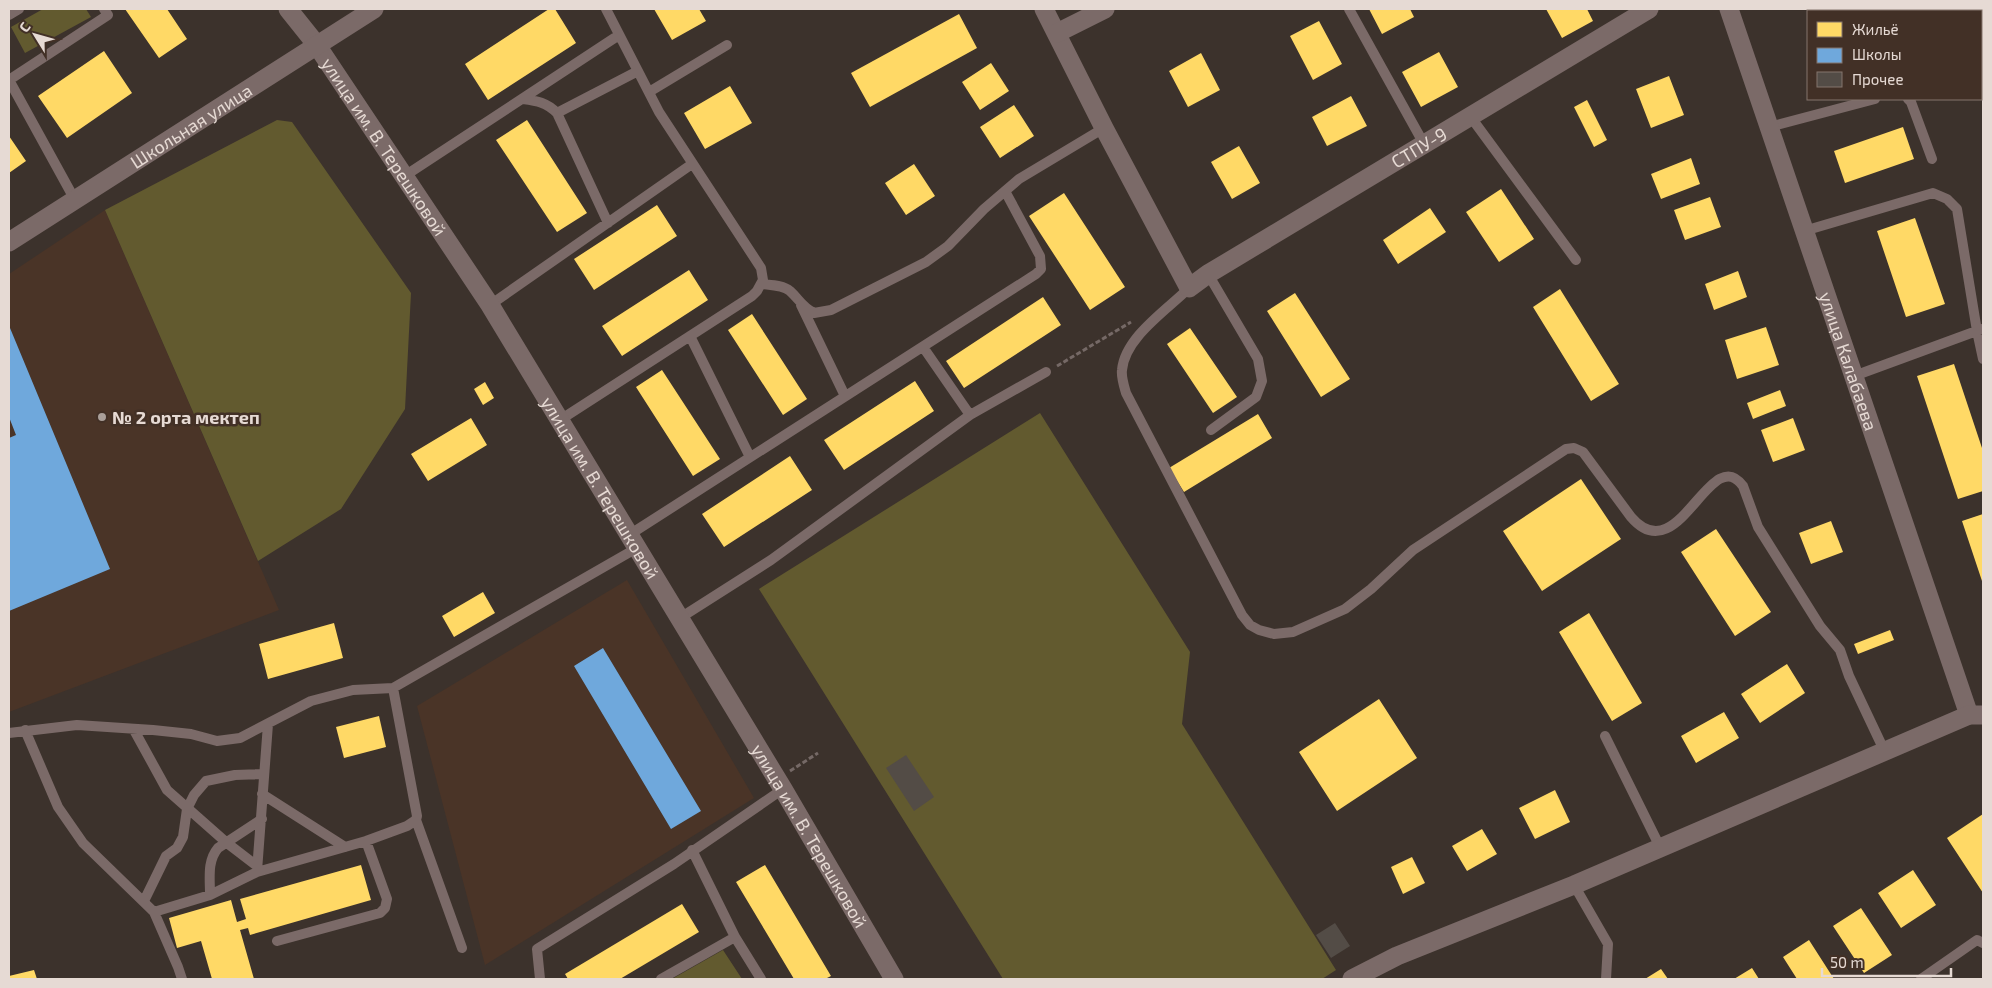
<svg xmlns="http://www.w3.org/2000/svg" width="1992" height="988" viewBox="0 0 1992 988" font-family="'Exo 2',sans-serif">
<style>
.built{fill:#4a3427}
.green{fill:#625a2f}
.homes{fill:#ffd966}
.schools{fill:#6fa8dc}
.building{fill:#534c46}
.lines{fill:none;stroke-linecap:round;stroke-linejoin:round}
.path{stroke:#756966;stroke-width:3;stroke-dasharray:5 2.5;stroke-linecap:butt}
.lane{stroke:#7b6a68;stroke-width:10}
.street{stroke:#7b6a68;stroke-width:19}
.poi-dot{fill:#aa9f99;stroke:#423026;stroke-width:2}
.labels{text-anchor:middle;dominant-baseline:central;stroke-width:5;stroke-linejoin:round;paint-order:stroke}
.street-label{font-size:18px;fill:#e6dad4;stroke:#423026}
.poi-label{font-size:18px;font-weight:bold;fill:#e6dad4;stroke:#423026;text-anchor:start}
</style>
<rect width="100%" height="100%" fill="#3c322c"/>
<!-- built -->
<path class="built" d="M105 210 279 610 9 712V274Z
M627 580 754 798 485 965 417 706Z"/>
<!-- green -->
<path class="green" d="M43 9H86L91 17 25 53 11 27Z
M277 120 292 122 411 293 405 409 341 509 258 561 105 210Z
M1040 413 1190 652 1182 724 1336 970 1322 979H1003L759 589Z
M723 950 742 979H672Z"/>
<!-- homes -->
<path class="homes" d="M125 9H167L187 39 159 58Z
M549 9H555L576 43 488 100 465 64Z
M654 9H699L706 21 672 40Z
M1369 9H1410L1414 17 1382 34Z
M1546 9H1587L1593 21 1562 38Z
M1837 9H1869L1870 11H1838Z
M959 14 977 48 870 107 851 73Z
M1319 21 1342 64 1313 80 1290 36Z
M104 51 132 93 67 138 38 96Z
M1439 52 1458 87 1421 107 1402 72Z
M1201 53 1220 90 1188 107 1169 71Z
M991 63 1009 91 980 110 962 82Z
M1669 76 1684 115 1651 128 1636 89Z
M730 86 752 123 705 149 684 113Z
M1351 96 1367 126 1327 146 1312 117Z
M1587 100 1607 140 1594 147 1574 107Z
M1014 105 1034 136 1000 158 980 127Z
M527 120 587 213 557 232 496 140Z
M1903 127 1914 159 1845 183 1834 151Z
M9 136 26 161 9 173Z
M1239 146 1260 183 1232 199 1211 162Z
M1691 158 1700 184 1661 199 1651 174Z
M914 164 935 196 906 215 885 183Z
M1501 189 1534 239 1499 262 1466 212Z
M1064 193 1125 287 1090 310 1029 216Z
M1710 197 1721 227 1685 240 1674 210Z
M657 205 677 236 594 290 574 259Z
M1430 208 1446 232 1398 264 1383 240Z
M1915 218 1945 304 1906 317 1877 231Z
M689 270 708 300 622 356 602 326Z
M1738 271 1747 297 1714 310 1705 284Z
M1560 289 1619 384 1591 401 1533 307Z
M1295 293 1350 379 1321 397 1267 311Z
M1043 297 1061 325 964 388 946 361Z
M752 314 807 399 783 415 728 330Z
M1766 327 1779 365 1737 379 1725 340Z
M1190 328 1237 397 1213 413 1167 344Z
M1954 364 1983 451V491L1958 499 1917 376Z
M662 370 720 459 693 476 636 387Z
M915 381 934 411 844 470 824 440Z
M485 382 494 398 483 405 474 389Z
M1780 390 1786 406 1753 419 1747 403Z
M1258 414 1272 438 1184 492 1169 468Z
M471 418 487 445 428 481 411 454Z
M1793 418 1805 450 1773 462 1761 430Z
M790 456 812 490 724 547 702 514Z
M1581 479 1621 539 1542 591 1503 531Z
M1983 514V584L1962 521Z
M1831 521 1843 552 1811 564 1799 533Z
M1716 529 1771 612 1735 636 1681 552Z
M483 592 495 613 454 637 442 616Z
M1589 613 1642 703 1612 721 1559 632Z
M334 623 343 658 268 679 259 644Z
M1890 630 1894 640 1858 654 1854 644Z
M1787 664 1805 693 1760 723 1741 694Z
M1379 699 1417 758 1337 811 1299 752Z
M1724 712 1739 738 1696 763 1681 736Z
M379 716 386 747 344 758 336 727Z
M1555 790 1570 822 1535 839 1519 808Z
M1983 814V893L1947 838Z
M1482 829 1497 854 1467 871 1452 846Z
M1412 857 1425 883 1403 894 1391 867Z
M361 865 371 900 250 935 248 928 240 930 254 979H212L201 941 177 948 169 918 231 900 237 922 246 919 240 899Z
M765 865 831 976 825 979H794L736 882Z
M1913 870 1936 905 1901 928 1878 893Z
M682 904 699 932 620 979H568L565 974Z
M1861 908 1892 955 1864 973 1833 926Z
M1809 940 1834 979H1797L1783 957Z
M1752 968 1759 979H1734Z
M1661 969 1668 979H1645Z
M34 970 37 979H10L9 976Z"/>
<!-- schools -->
<path class="schools" d="M9 328H10L110 569 9 611V438L16 435 9 417Z
M603 648 701 811 671 829 574 666Z"/>
<!-- building -->
<path class="building" d="M906 755 934 797 914 811 886 768Z
M1335 923 1350 946 1331 958 1316 935Z"/>
<g class="lines">
<!-- path -->
<path class="path" d="M1057 366 1131 322
M790 771 818 753"/>
<!-- lane -->
<path class="lane" d="M1349 9 1424 144
M9 15 19 9
M9 80 75 200
M9 80 108 15 104 9
M649 92 727 45
M522 99C537 101 546 102 557 113L608 223
M1908 99 1911 102 1932 159
M557 113 638 71
M1470 116 1576 260
M1769 127 1875 99
M403 177 619 35
M1804 231 1933 193 1947 199 1957 209 1977 331 1983 359
M1208 274 1258 359 1262 381 1256 397 1211 430
M762 284C770 285 783 285 790 291 800 300 801 306 814 313L831 310 926 262 948 246 984 209 1019 179 1104 128
M1189 288C1167 310 1125 337 1122 370 1121 377 1124 386 1126 393L1242 615 1250 625 1259 630 1274 634 1293 632 1345 609 1371 589 1413 550 1566 449 1574 448 1583 452 1631 517C1679 573 1710 441 1743 486L1758 527 1820 626 1840 650 1849 676 1884 750
M490 305 692 164
M801 305 845 396
M690 336 750 457
M1854 376 1982 329
M970 415 1046 372
M560 420 752 296 757 291 763 280 761 268 659 112 606 9
M629 535 1036 274 1041 269 1040 256 1005 191
M680 618 771 560 970 415 923 347
M25 730 58 807 83 843 154 912
M134 730 167 790 227 843 257 866
M9 733 77 725 153 730 191 734 217 741 240 738 311 701 353 690 393 688 637 548
M1605 736 1660 847
M262 794 345 847
M416 820 462 948
M692 850 735 937
M257 871 268 724
M1574 885 1608 944 1606 979
M210 895C210 878 207 861 218 848L262 819
M144 901 166 856 177 848 183 837 187 809 194 795 206 781 235 775 263 774
M277 941 380 913 385 908 387 899 366 841
M182 979 178 967 154 912 210 895 257 872 366 841 407 826 416 820 417 816 393 688
M540 979 537 949 674 864 783 789
M661 979 735 937 761 979
M1921 979 1977 940 1983 943"/>
<!-- street -->
<g class="street">
<path id="s1" d="M288 9 316 44 490 305 783 789 894 979"/>
<path id="s2" d="M1044 9 1104 128 1189 288 1208 274 1649 9"/>
<path id="s3" d="M1729 9 1969 715"/>
<path d="M1057 33 1105 9"/>
<path id="s4" d="M9 242 374 9"/>
<path d="M1352 979 1397 956 1574 885 1969 715H1983"/>
</g>
</g>
<!-- markers -->
<circle class="poi-dot" cx="102" cy="417" r="5"/>
<g class="labels">
<!-- street labels -->
<g class="street-label">
<text stroke="none"><textPath href="#s4" startOffset="216">Школьная улица</textPath></text>
<text stroke="none"><textPath href="#s1" startOffset="168">улица им. В. Терешковой</textPath></text>
<text stroke="none"><textPath href="#s2" startOffset="584">СТПУ-9</textPath></text>
<text stroke="none"><textPath href="#s3" startOffset="372">улица Калабаева</textPath></text>
<text stroke="none"><textPath href="#s1" startOffset="572">улица им. В. Терешковой</textPath></text>
<text stroke="none"><textPath href="#s1" startOffset="978">улица им. В. Терешковой</textPath></text>
</g>
<!-- poi labels -->
<g class="poi-label">
<text x="112" y="417">№ 2 орта мектеп</text>
</g>
</g>
<!-- border -->
<rect width="1992" height="988" fill="none" stroke="#e6dad4" stroke-width="20"/>
<!-- legend -->
<rect x="1807" y="10" width="175" height="90" fill="#423026" stroke="#84746c"/>
<rect x="1817" y="22" width="25" height="15" fill="#ffd966" stroke="#84746c"/>
<text x="1852" y="35" font-size="15" fill="#e6dad4">Жильё</text>
<rect x="1817" y="48" width="25" height="15" fill="#6fa8dc" stroke="#84746c"/>
<text x="1852" y="60" font-size="15" fill="#e6dad4">Школы</text>
<rect x="1817" y="72" width="25" height="15" fill="#534c46" stroke="#84746c"/>
<text x="1852" y="85" font-size="15" fill="#e6dad4">Прочее</text>
<!-- north arrow -->
<g transform="translate(35 35) rotate(307)" stroke="#423026" stroke-width="4" paint-order="stroke">
<path d="M0-4L9 19L0 12L-9 19Z" fill="#e6dad4"/>
<text y="-8" font-size="14" font-weight="bold" text-anchor="middle" fill="#e6dad4">С</text>
</g>
<!-- scale -->
<path d="M1822 968v8h129v-8" fill="none" stroke="#e6dad4" stroke-width="2.5"/>
<text x="1830" y="968" font-size="15" fill="#e6dad4" stroke="#423026" stroke-width="4" paint-order="stroke">50 m</text>
</svg>
